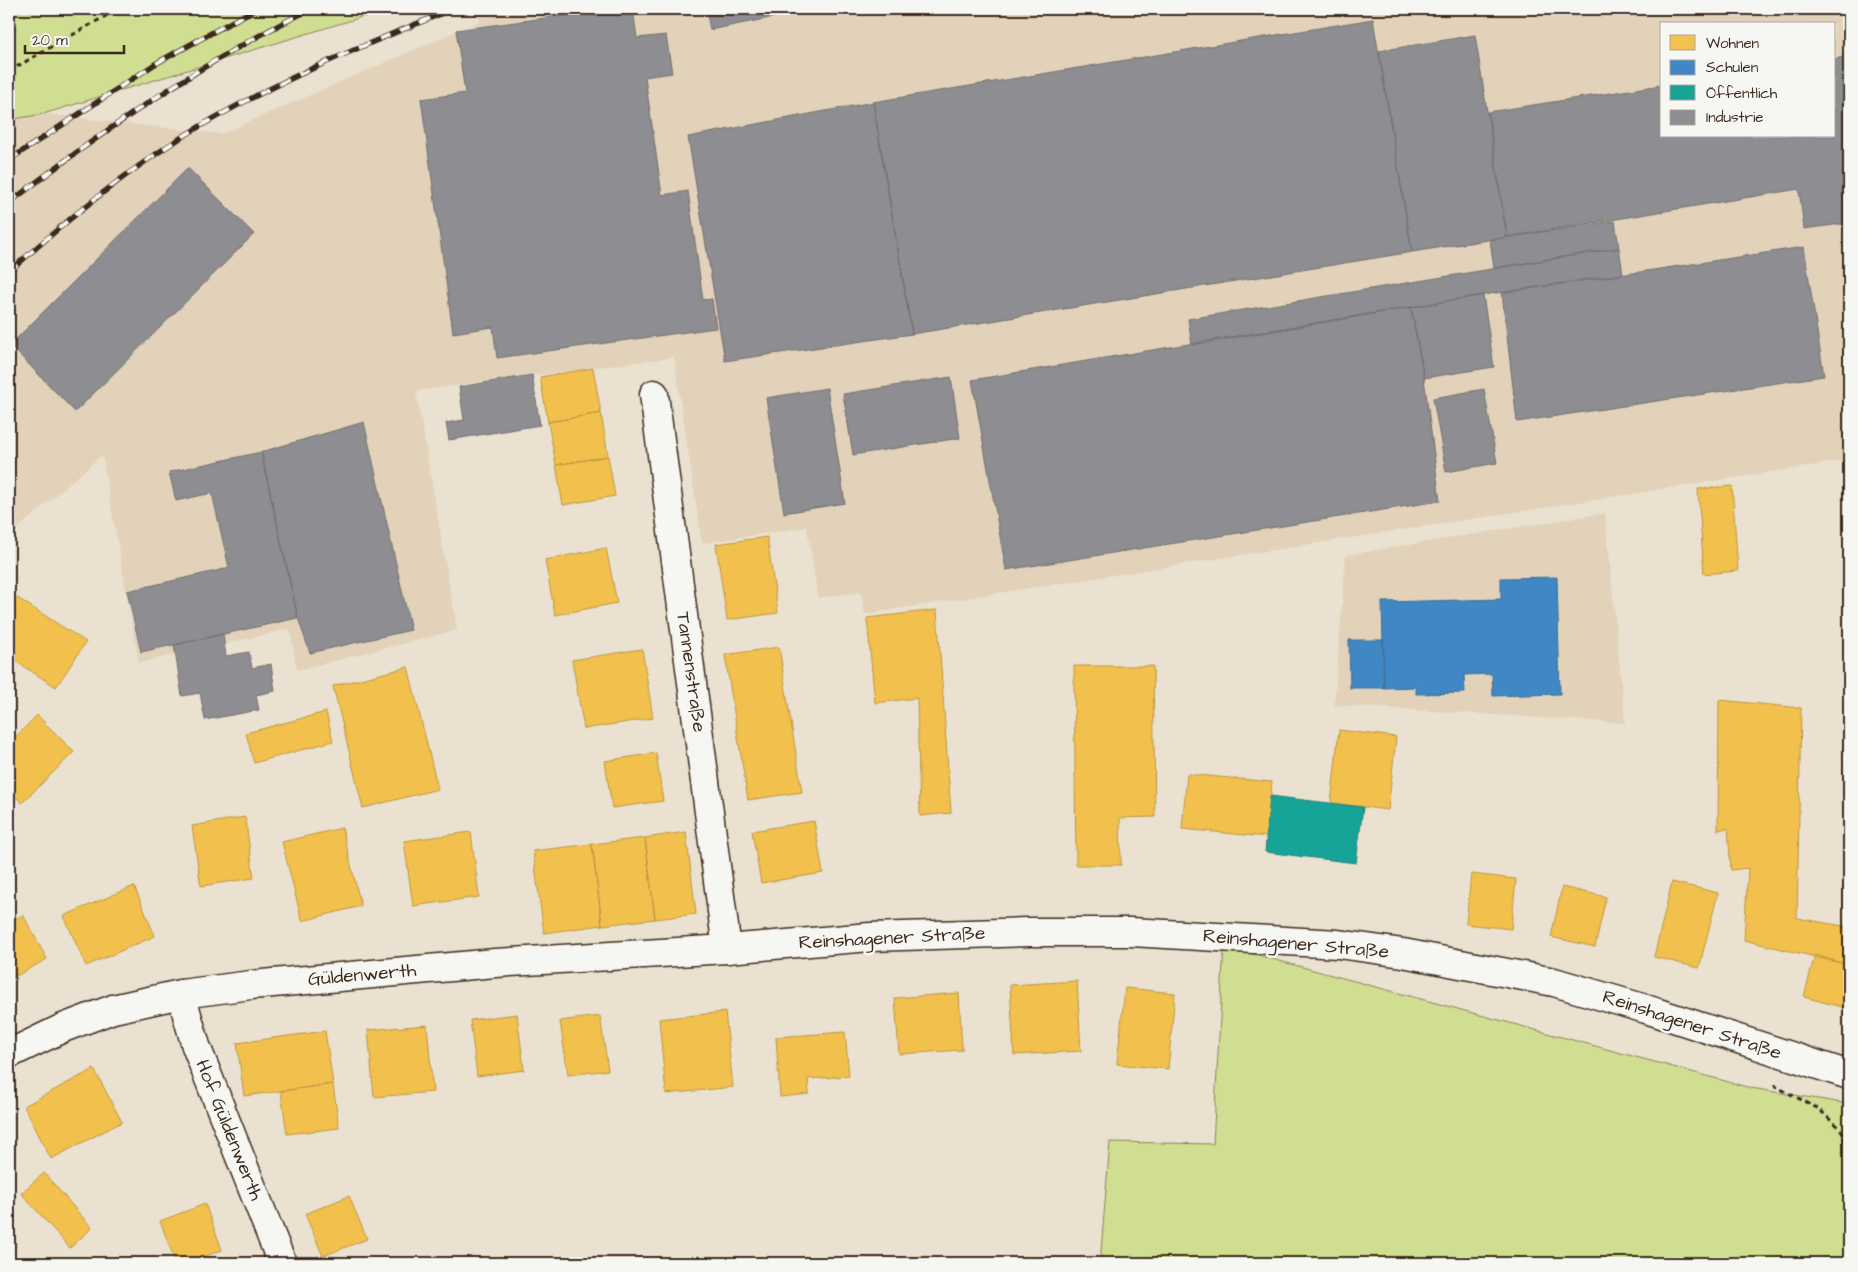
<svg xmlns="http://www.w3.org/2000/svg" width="1858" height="1272" viewBox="0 0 1858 1272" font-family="'Architects Daughter',sans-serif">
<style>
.built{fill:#e2d2b9;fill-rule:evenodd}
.green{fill:#d0de92;stroke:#868458}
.homes{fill:#f2c14e;stroke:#bb9440}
.schools{fill:#3f88c5;stroke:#3e6c93}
.public{fill:#17a398;stroke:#227f73}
.industry{fill:#8d8d92;stroke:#746f6f}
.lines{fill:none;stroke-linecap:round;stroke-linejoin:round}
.minor-casing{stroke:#3b2a1e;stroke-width:31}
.major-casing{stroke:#3b2a1e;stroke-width:31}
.path{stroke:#3b2a1e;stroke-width:3;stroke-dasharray:5 4;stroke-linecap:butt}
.minor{stroke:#f6f6f2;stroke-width:28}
.major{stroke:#f6f6f2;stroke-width:28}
.rail-casing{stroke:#3b2a1e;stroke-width:5.5}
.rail{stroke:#f6f6f2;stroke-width:4;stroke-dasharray:11;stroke-linecap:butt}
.labels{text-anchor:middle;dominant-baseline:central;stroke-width:5;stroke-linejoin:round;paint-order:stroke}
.street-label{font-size:19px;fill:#3b2a1e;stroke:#f6f6f2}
</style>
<rect width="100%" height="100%" fill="#eae1d0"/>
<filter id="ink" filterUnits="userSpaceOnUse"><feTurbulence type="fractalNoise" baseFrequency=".02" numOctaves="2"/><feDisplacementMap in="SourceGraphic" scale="10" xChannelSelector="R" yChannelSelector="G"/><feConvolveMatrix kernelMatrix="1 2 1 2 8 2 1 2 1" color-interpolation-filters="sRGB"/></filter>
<g filter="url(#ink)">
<!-- built -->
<path class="built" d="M476 9H1849V460L865 614 861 592 818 598 807 527 702 543 674 357 416 391 457 630 297 670 290 629 139 663 102 455 9 536V120L43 114 221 134 480 21ZM1662 24H1834V136H1662Z
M1605 513 1625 723 1334 705 1346 555Z"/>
<!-- green -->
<path class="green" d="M9 9H388L43 114 9 120Z
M1224 946 1751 1088 1849 1104V1263H1100L1110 1142 1213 1144Z"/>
<!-- homes -->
<path class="homes" d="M593 368 601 413 548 422 540 377Z
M601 413 608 456 556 465 548 422Z
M608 456 615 496 563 505 556 465Z
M1732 486 1738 571 1704 574 1698 489Z
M767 537 778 613 727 620 716 544Z
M606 548 617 603 555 615 545 560Z
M16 597 86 642 56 687 9 657V608Z
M937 610 951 813 920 816 917 698 875 703 867 618Z
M779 647 802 792 748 800 725 655Z
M642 649 653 718 584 729 572 660Z
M1074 666H1153L1155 817 1120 818 1121 865H1076Z
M408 667 438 789 363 808 333 686Z
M1719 700 1801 708 1797 918 1849 927V965L1744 940 1748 868 1731 870 1728 828 1718 830Z
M326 712 333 741 254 763 246 733Z
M37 715 74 752 22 803 9 789V744Z
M1339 730 1396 737 1388 810 1331 803Z
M656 753 663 801 612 808 605 761Z
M1187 774 1272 782 1267 837 1182 829Z
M245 817 254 878 201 886 192 826Z
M814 821 823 873 761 883 752 831Z
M342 828 361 906 302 921 282 842Z
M471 832 479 897 413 906 404 841Z
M686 832 696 914 655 919 645 838Z
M645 838 655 919 602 925 592 844Z
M592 844 602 925 544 933 533 851Z
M1471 874 1516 879 1511 929 1466 924Z
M1672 882 1718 893 1699 968 1654 957Z
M134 886 155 936 86 966 64 916Z
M1562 887 1606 897 1595 947 1551 937Z
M23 915 47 959 9 980V922Z
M1815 955 1849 965V1009L1804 997Z
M1077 981 1081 1051 1014 1055 1010 985Z
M1125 988 1175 993 1168 1069 1117 1064Z
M959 993 962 1050 899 1054 895 998Z
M725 1012 733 1087 666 1094 659 1019Z
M517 1014 524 1070 477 1076 470 1020Z
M600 1016 608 1070 568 1075 560 1021Z
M427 1025 433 1092 374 1097 368 1030Z
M325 1031 333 1084 244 1096 237 1043Z
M845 1032 849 1076 808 1079 809 1094 780 1097 776 1037Z
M94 1069 122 1122 51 1159 24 1106Z
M333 1084 339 1128 287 1134 281 1091Z
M44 1173 92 1228 70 1248 21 1193Z
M349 1196 367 1239 323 1256 305 1214Z
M205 1204 222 1250 187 1263H176L160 1221Z"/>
<!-- schools -->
<path class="schools" d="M1557 577 1560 694 1493 696 1492 674 1464 675 1465 693 1416 694V687L1384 688 1382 602 1501 599V578Z
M1349 640H1383L1384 688H1350Z"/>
<!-- public -->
<path class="public" d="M1270 796 1363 807 1356 863 1265 852Z"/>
<!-- industry -->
<path class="industry" d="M613 9H633L637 38 666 35 672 73 645 77 662 195 688 191 703 300 712 299 716 328 497 358 493 327 453 333 421 99 465 93 456 30Z
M706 9H815L710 30Z
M1373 19 1412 252 912 334 873 102Z
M1475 35 1507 237 1412 252 1379 51Z
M1849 56V223L1804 229 1799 189 1507 237 1488 112 1662 85V136H1834V59Z
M873 102 912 334 725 361 688 137Z
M188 168 254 234 75 412 10 345Z
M1615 221 1619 248 1494 268 1490 240Z
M1804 247 1824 376 1517 422 1502 293Z
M1619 248 1623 274 1483 295 1192 345 1188 319Z
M1483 295 1494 367 1424 378 1411 307Z
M1411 307 1424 378 1440 501 1006 570 972 380Z
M532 375 540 425 449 440 446 423 464 420 459 387Z
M951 377 960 438 853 455 843 394Z
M827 388 845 503 784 513 766 398Z
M1484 389 1497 463 1446 472 1433 398Z
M364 422 411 630 310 653 298 618 261 452Z
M261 452 298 618 141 652 127 591 229 568 212 493 176 501 169 472Z
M223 634 226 656 249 652 252 668 271 664 275 691 256 695 259 710 205 720 200 693 182 696 174 645Z"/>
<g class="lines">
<defs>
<path id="minor" d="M654 394 727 949
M181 994 196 1046 282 1263"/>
<path id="major" d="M9 1054 63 1028 113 1009 181 994 251 985 495 963 727 949 870 937 1029 932H1131L1338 944 1403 953 1554 982 1646 1009 1849 1075"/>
</defs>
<!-- minor casing -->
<use href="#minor" class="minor-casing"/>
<!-- major casing -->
<use href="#major" class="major-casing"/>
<!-- path -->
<path class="path" d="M9 71 118 9
M1775 1084V1086L1819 1109 1842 1131 1849 1154"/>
<!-- minor -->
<use href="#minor" class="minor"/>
<!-- major -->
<use href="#major" class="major"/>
<defs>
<path id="rail" d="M9 160 155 64 255 9
M9 203C102 131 205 60 311 9
M9 272C63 223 120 176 182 137 267 85 361 46 453 9"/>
</defs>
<!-- rail casing -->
<use href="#rail" class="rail-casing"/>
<!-- rail -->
<use href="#rail" class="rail"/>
</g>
</g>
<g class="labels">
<!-- street labels -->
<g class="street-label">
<text transform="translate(691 672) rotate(82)">Tannenstraße</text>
<text transform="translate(892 938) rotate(-3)">Reinshagener Straße</text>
<text transform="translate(1296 944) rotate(5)">Reinshagener Straße</text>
<text transform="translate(362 975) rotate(-5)">Güldenwerth</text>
<text transform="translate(1692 1025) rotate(18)">Reinshagener Straße</text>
<text transform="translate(229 1130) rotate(68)">Hof Güldenwerth</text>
</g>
</g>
<!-- margin -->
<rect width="1858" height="1272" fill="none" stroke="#f6f6f2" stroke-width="30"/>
<rect x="15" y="15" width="1828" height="1242" fill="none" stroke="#3b2a1e" stroke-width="2" filter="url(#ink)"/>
<!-- legend -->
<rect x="1660" y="22" width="175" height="115" fill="#f6f6f2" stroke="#aba49d"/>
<rect x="1670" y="35" width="25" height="15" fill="#f2c14e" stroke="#aba49d"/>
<text x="1706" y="48" font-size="15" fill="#3b2a1e">Wohnen</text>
<rect x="1670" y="60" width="25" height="15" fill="#3f88c5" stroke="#aba49d"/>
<text x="1706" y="72" font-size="15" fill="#3b2a1e">Schulen</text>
<rect x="1670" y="85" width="25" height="15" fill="#17a398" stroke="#aba49d"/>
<text x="1706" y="98" font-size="15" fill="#3b2a1e">Öffentlich</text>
<rect x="1670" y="110" width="25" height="15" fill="#8d8d92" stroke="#aba49d"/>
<text x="1706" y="122" font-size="15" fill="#3b2a1e">Industrie</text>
<!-- scale -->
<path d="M25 45v8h99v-8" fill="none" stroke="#3b2a1e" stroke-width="2.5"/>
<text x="32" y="45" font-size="15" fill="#3b2a1e" stroke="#f6f6f2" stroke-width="4" paint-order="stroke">20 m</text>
</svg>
